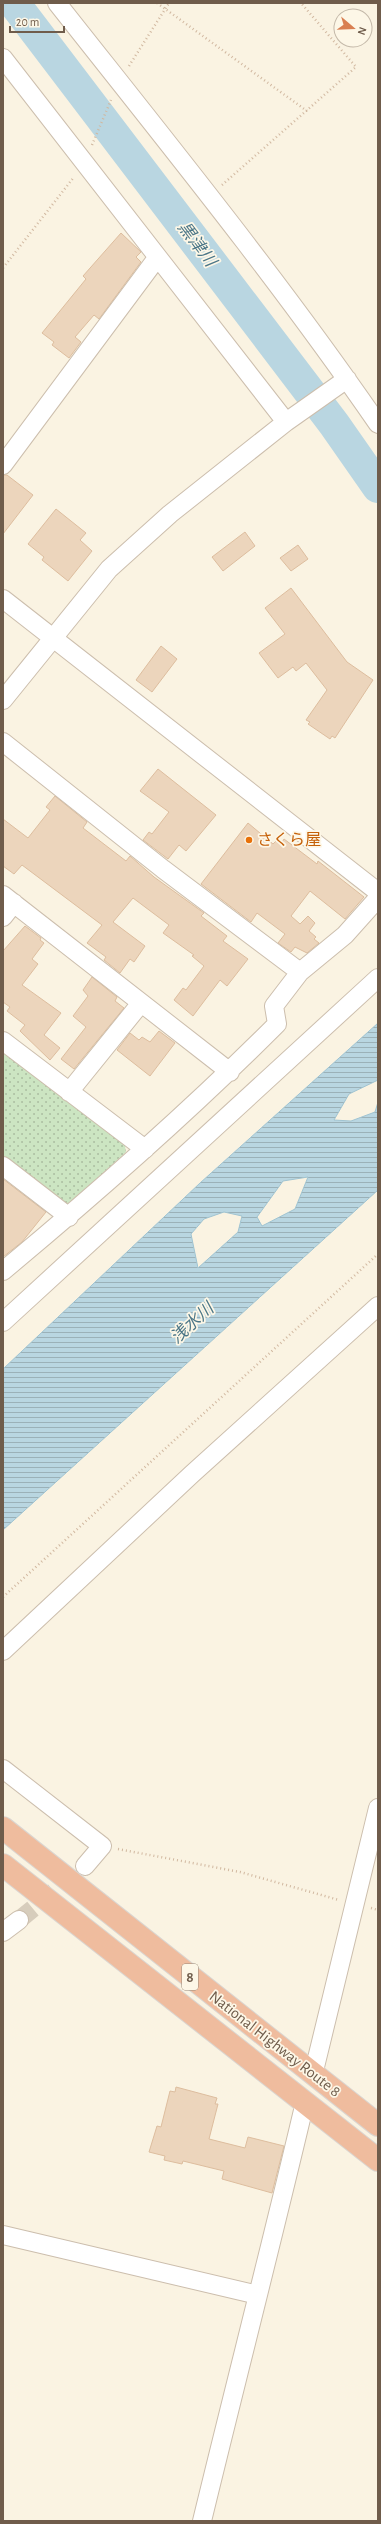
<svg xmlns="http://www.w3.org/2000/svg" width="381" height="2524" viewBox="0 0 381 2524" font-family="'Alegreya Sans','Noto Sans JP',sans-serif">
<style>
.park{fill:url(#park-dots)}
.water{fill:url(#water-rules);stroke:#a0c4d2;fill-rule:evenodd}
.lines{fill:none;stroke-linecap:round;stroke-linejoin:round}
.river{stroke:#b9d6e1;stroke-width:32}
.building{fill:#ecd5bc;stroke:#ddbd9e}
.minor-tunnel{stroke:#d7cdbc;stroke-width:18;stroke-dasharray:18 9;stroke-linecap:butt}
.minor-casing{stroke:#ccbead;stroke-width:20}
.highway-casing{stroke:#dad5d0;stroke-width:24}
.path{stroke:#d1b8a0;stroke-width:2.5;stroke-dasharray:1 3;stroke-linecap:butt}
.minor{stroke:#fff;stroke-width:18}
.highway{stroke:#efbc9e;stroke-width:22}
.food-dot{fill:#e8710a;stroke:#fdf7e7;stroke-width:1.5}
.labels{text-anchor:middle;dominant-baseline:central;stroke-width:3.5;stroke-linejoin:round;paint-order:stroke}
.shield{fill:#fdf7e7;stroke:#9a8a7a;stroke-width:1}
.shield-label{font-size:15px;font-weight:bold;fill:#6f5c4b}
.food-label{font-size:16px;fill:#c56008;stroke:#fdf7e7;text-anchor:start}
.street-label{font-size:16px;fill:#6f5c4b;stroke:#fdf7e7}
.water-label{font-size:17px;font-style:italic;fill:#4b7687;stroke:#fdf7e7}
</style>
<defs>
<pattern id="park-dots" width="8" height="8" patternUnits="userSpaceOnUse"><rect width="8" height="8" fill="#cce5c2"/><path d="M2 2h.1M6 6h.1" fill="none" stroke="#aabda0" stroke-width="1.8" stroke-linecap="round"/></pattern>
<pattern id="water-rules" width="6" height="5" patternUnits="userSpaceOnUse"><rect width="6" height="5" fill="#b9d6e1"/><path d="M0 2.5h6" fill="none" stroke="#9bb1b8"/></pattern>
</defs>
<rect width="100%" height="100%" fill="#faf3e2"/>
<!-- park -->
<path class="park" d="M3 1048 124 1140 126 1152 66 1207 3 1159Z"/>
<!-- water -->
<path class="water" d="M378 1023V1080L349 1094 334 1120 351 1121 375 1112 378 1102V1190L3 1530V1369L200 1183ZM308 1177 295 1209 262 1226 257 1217 283 1181ZM224 1212 242 1216 238 1232 198 1268 191 1234 204 1219Z"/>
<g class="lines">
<!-- river -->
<path class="river" d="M14 3 334 424 378 487"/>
</g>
<!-- building -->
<path class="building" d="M121 233 141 252 136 257 141 262 99 319 94 315 75 337 81 342 69 358 52 345 54 342 42 333 86 279 83 276Z
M3 475H7L33 495 3 534Z
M56 509 86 533 80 540 92 551 68 581 42 560 44 557 28 544Z
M245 532 255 546 223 571 212 557Z
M298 545 308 559 291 571 280 558Z
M291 588 347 662 373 680 335 738 332 736 330 739 308 724 310 722 306 720 327 690 306 663 296 671 293 667 278 678 259 653 285 634 265 608Z
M161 646 177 659 152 692 136 680Z
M158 769 216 815 186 851 179 845 168 859 143 840 149 832 152 834 169 812 140 791Z
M55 796 87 822 83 828 126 861 130 856 154 877 204 913 201 916 227 936 223 941 248 959 227 986 220 980 193 1016 174 1000 183 988 186 990 204 966 192 956 194 955 163 933 169 925 133 898 113 922 145 946 134 962 130 959 120 973 104 960 106 957 87 943 102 925 22 865 14 874 3 866V819L28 838 50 810 46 807Z
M248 823 273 844 278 839 282 842 284 839 317 864 318 861 364 897 345 919 310 891 291 916 300 924 308 916 315 923 309 931 316 937 314 939 319 943 307 953 295 947 291 952 278 943 285 934 257 913 251 922 201 884Z
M25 926 41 938 40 940 44 943 32 959 38 964 22 985 61 1013 44 1035 60 1048 50 1060 20 1031 25 1025 7 1011 10 1007 3 1002V951Z
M92 977 117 997 115 1001 124 1008 74 1069 61 1059 86 1027 73 1016 88 996 83 990Z
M159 1031 175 1043 150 1076 117 1050 130 1033 139 1040 142 1037 150 1042Z
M3 1179 46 1212 22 1242 3 1257Z
M176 2087 217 2098 215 2104H218L209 2139 245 2148 248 2137 284 2146 272 2193 222 2179 224 2171 183 2161 182 2164 164 2160 165 2156 149 2152 157 2126 161 2127 170 2091 175 2092Z"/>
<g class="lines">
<!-- minor-tunnel -->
<path class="minor-tunnel" d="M19 1920 85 1866"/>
<defs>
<path id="minor" d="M57 3C166 141 278 279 378 424
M3 58 286 422
M3 465 157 258
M3 599 378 892
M3 700 109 569 170 514 286 422 347 379
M3 742 163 869 300 972
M3 895 230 1072
M3 917 14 903
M3 1041 145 1149
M69 1092 141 1003
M3 1166 69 1217
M3 1271C98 1192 190 1111 277 1024L274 1006 300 972 345 935 378 898
M3 1322 378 978
M3 1651 192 1474 378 1306
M3 1769 102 1846 85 1866
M3 1932 19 1920
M313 2075 378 1808
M3 2235 258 2295
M202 2521C236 2381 272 2242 305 2102"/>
<path id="highway" d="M3 1828 378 2125
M3 1865 378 2160"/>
</defs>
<!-- minor casing -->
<use href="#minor" class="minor-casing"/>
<!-- highway casing -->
<use href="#highway" class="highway-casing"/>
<!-- path -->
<path class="path" d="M157 3 307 111
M129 66 169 3
M92 145 111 100
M222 185 356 67 301 3
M3 268 74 177
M3 1597 378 1254
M118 1849 240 1872 339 1900
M371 1908 378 1910"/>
<!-- minor -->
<use href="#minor" class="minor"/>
<!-- highway -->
<use href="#highway" class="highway"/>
</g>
<!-- markers -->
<circle class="food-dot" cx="249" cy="840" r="4"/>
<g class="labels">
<!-- shield labels -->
<rect class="shield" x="182" y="1964" width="16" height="26" rx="3"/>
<g class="shield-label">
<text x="190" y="1977">8</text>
</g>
<!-- food labels -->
<g class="food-label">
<text x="257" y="840">さくら屋</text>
</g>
<!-- street labels -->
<g class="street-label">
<text transform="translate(275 2044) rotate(38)">National Highway Route 8</text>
</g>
<!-- water labels -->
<g class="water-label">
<text transform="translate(197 244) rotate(53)">黒津川</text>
<text transform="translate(192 1323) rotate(-42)">浅水川</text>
</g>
</g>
<!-- border -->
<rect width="381" height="2524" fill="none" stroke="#6f5c4b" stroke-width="8"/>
<!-- north arrow -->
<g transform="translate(353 28) rotate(109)"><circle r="19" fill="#fdf7e7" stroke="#c4b9a9"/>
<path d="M0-3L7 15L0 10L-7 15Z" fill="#d97f51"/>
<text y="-6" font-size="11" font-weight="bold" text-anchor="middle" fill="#6f5c4b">N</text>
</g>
<!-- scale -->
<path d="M10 26v6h54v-6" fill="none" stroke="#6f5c4b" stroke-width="2"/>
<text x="16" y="26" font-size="12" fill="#6f5c4b" stroke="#fdf7e7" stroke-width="3" paint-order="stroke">20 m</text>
</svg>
